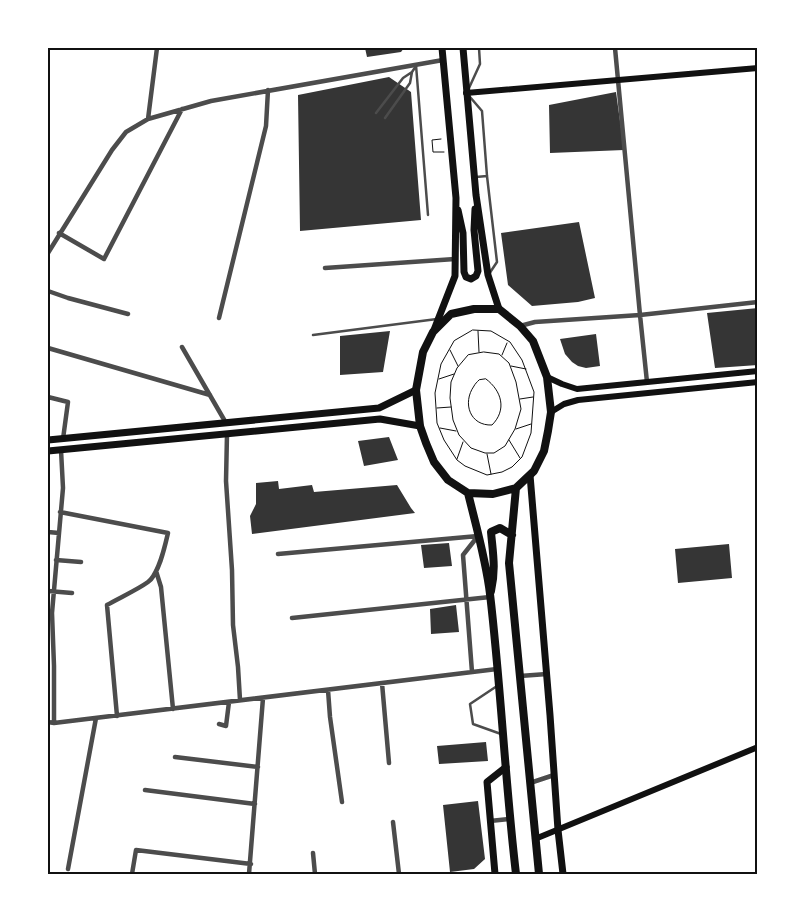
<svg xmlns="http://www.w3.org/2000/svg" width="805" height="922" viewBox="0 0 805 922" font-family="Raleway,sans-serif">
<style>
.building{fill:#353535}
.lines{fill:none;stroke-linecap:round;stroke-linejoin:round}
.path{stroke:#111;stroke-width:1}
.service{stroke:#4c4c4c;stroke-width:2.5}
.minor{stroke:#4c4c4c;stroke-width:4.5}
.secondary{stroke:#111;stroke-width:6}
.primary{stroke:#111;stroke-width:7}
.trunk{stroke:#111;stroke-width:8}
.neatline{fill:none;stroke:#111;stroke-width:2}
</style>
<rect width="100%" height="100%" fill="#fff"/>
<!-- building -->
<path class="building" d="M365 48H404L401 52 367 57Z
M389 77 411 92 421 220 300 231 298 95Z
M616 92 624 150 550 153 549 105Z
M579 222 595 298 578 302 532 306 508 285 501 233Z
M758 308V365L715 368 707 313Z
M390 331 383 372 340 375V336Z
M596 334 600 366 586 368 578 366 572 362 565 354 560 339Z
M389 437 398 460 364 466 358 441Z
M278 481 279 489 312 485 314 492 397 485 411 508 415 513 252 534 250 516 256 504V483Z
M449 543 452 566 424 568 421 545Z
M729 544 732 578 678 583 675 549Z
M456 605 459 632 431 634 430 609Z
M486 742 488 761 439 764 437 746Z
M478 801 485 859 474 869 450 872 443 805Z"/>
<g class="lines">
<!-- path -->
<path class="path" d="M441 139 432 140 433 152H444
M473 330 491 331 510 342 522 360 534 392 531 433 522 457 512 467 502 472 487 475 465 466 457 460 444 440 437 423 435 393 441 364 454 341Z
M478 331 479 352
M450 350 458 366
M484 352 499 354 509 363 516 382 521 409 515 429 505 446 494 453H485L471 448 459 435 453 420 450 398 451 382 457 368 468 355Z
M502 355 507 343
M511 366 526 369
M439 379 454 374
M486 379C502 391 507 410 492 425 470 426 462 403 474 386 475 384 477 382 479 380Z
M520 399 533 397
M437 408 451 407
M440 428 456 431
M516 429 531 424
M509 440 520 458
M487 454 491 474
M457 459 463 442"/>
<!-- service -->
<path class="service" d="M416 65 428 215
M469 88 480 64 479 48
M470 97 482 111 487 176 497 262 489 274
M376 113 403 78 412 72 416 66
M385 118 410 83 412 72
M476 177 487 176
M313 335 437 319
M497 686 470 704 473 724 501 734"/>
<!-- minor -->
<path class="minor" d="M615 48 640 315 647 382
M148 119 157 48
M59 233 104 259 182 109
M48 253 112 150 126 132 148 119 211 101 443 60
M325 268 455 259
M48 291 68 298 128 314
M219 318 266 126 268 90
M520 326 535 322 640 315 758 302
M182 347 226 423
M48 348 210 395
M48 397 68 402 63 439
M227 434 226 481 232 570 233 625 238 667 240 700
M60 512 168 533C165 546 159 574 148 582 137 590 119 598 107 605L117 716
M48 532 59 533
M278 554 478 536
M56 560 81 562
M156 571 161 587 173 709
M48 591 72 593
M292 618 490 597
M472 672 463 555 478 536
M520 676 547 674
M382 683 389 763
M328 690 330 717 342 802
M48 722 54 723 497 669
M54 723V666L52 613 63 488 61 450
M219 724 226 726 229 702
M175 757 258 767
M530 783 554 775
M145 790 255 804
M490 821 509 819
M393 822 399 874
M313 853 315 874
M68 869 96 718
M132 874 136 850 251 864
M249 874 263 698"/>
<!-- secondary -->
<path class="secondary" d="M466 93 758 68
M547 377 562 384 577 389 758 371
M551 412 564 404 578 400 758 382
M535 839 758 747"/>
<!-- primary -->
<path class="primary" d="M463 48 476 195 488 275 499 309
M458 210 463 233 464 272 466 277 471 279 476 276 478 271 474 230 475 209
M434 330 455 276 456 198 442 48
M48 440 379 408 416 390
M48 451 380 419 420 426
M530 475 550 715 558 830 563 874
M495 874 487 782 506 767"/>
<!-- trunk -->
<path class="trunk" d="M474 309H499L520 326 533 341 547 377 551 412 548 431 544 451 534 471 516 488 493 494 468 493 448 480 434 462 426 443 420 426 416 390 423 352 433 332 451 314Z
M516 488 509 563 539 874
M468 493C476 526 486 560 490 594 501 687 505 781 516 874
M491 591C496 569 493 554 491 532L500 528 512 535"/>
</g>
<!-- border -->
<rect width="805" height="922" fill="none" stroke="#ffffff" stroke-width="98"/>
<rect x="49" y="49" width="707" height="824" class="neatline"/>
</svg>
